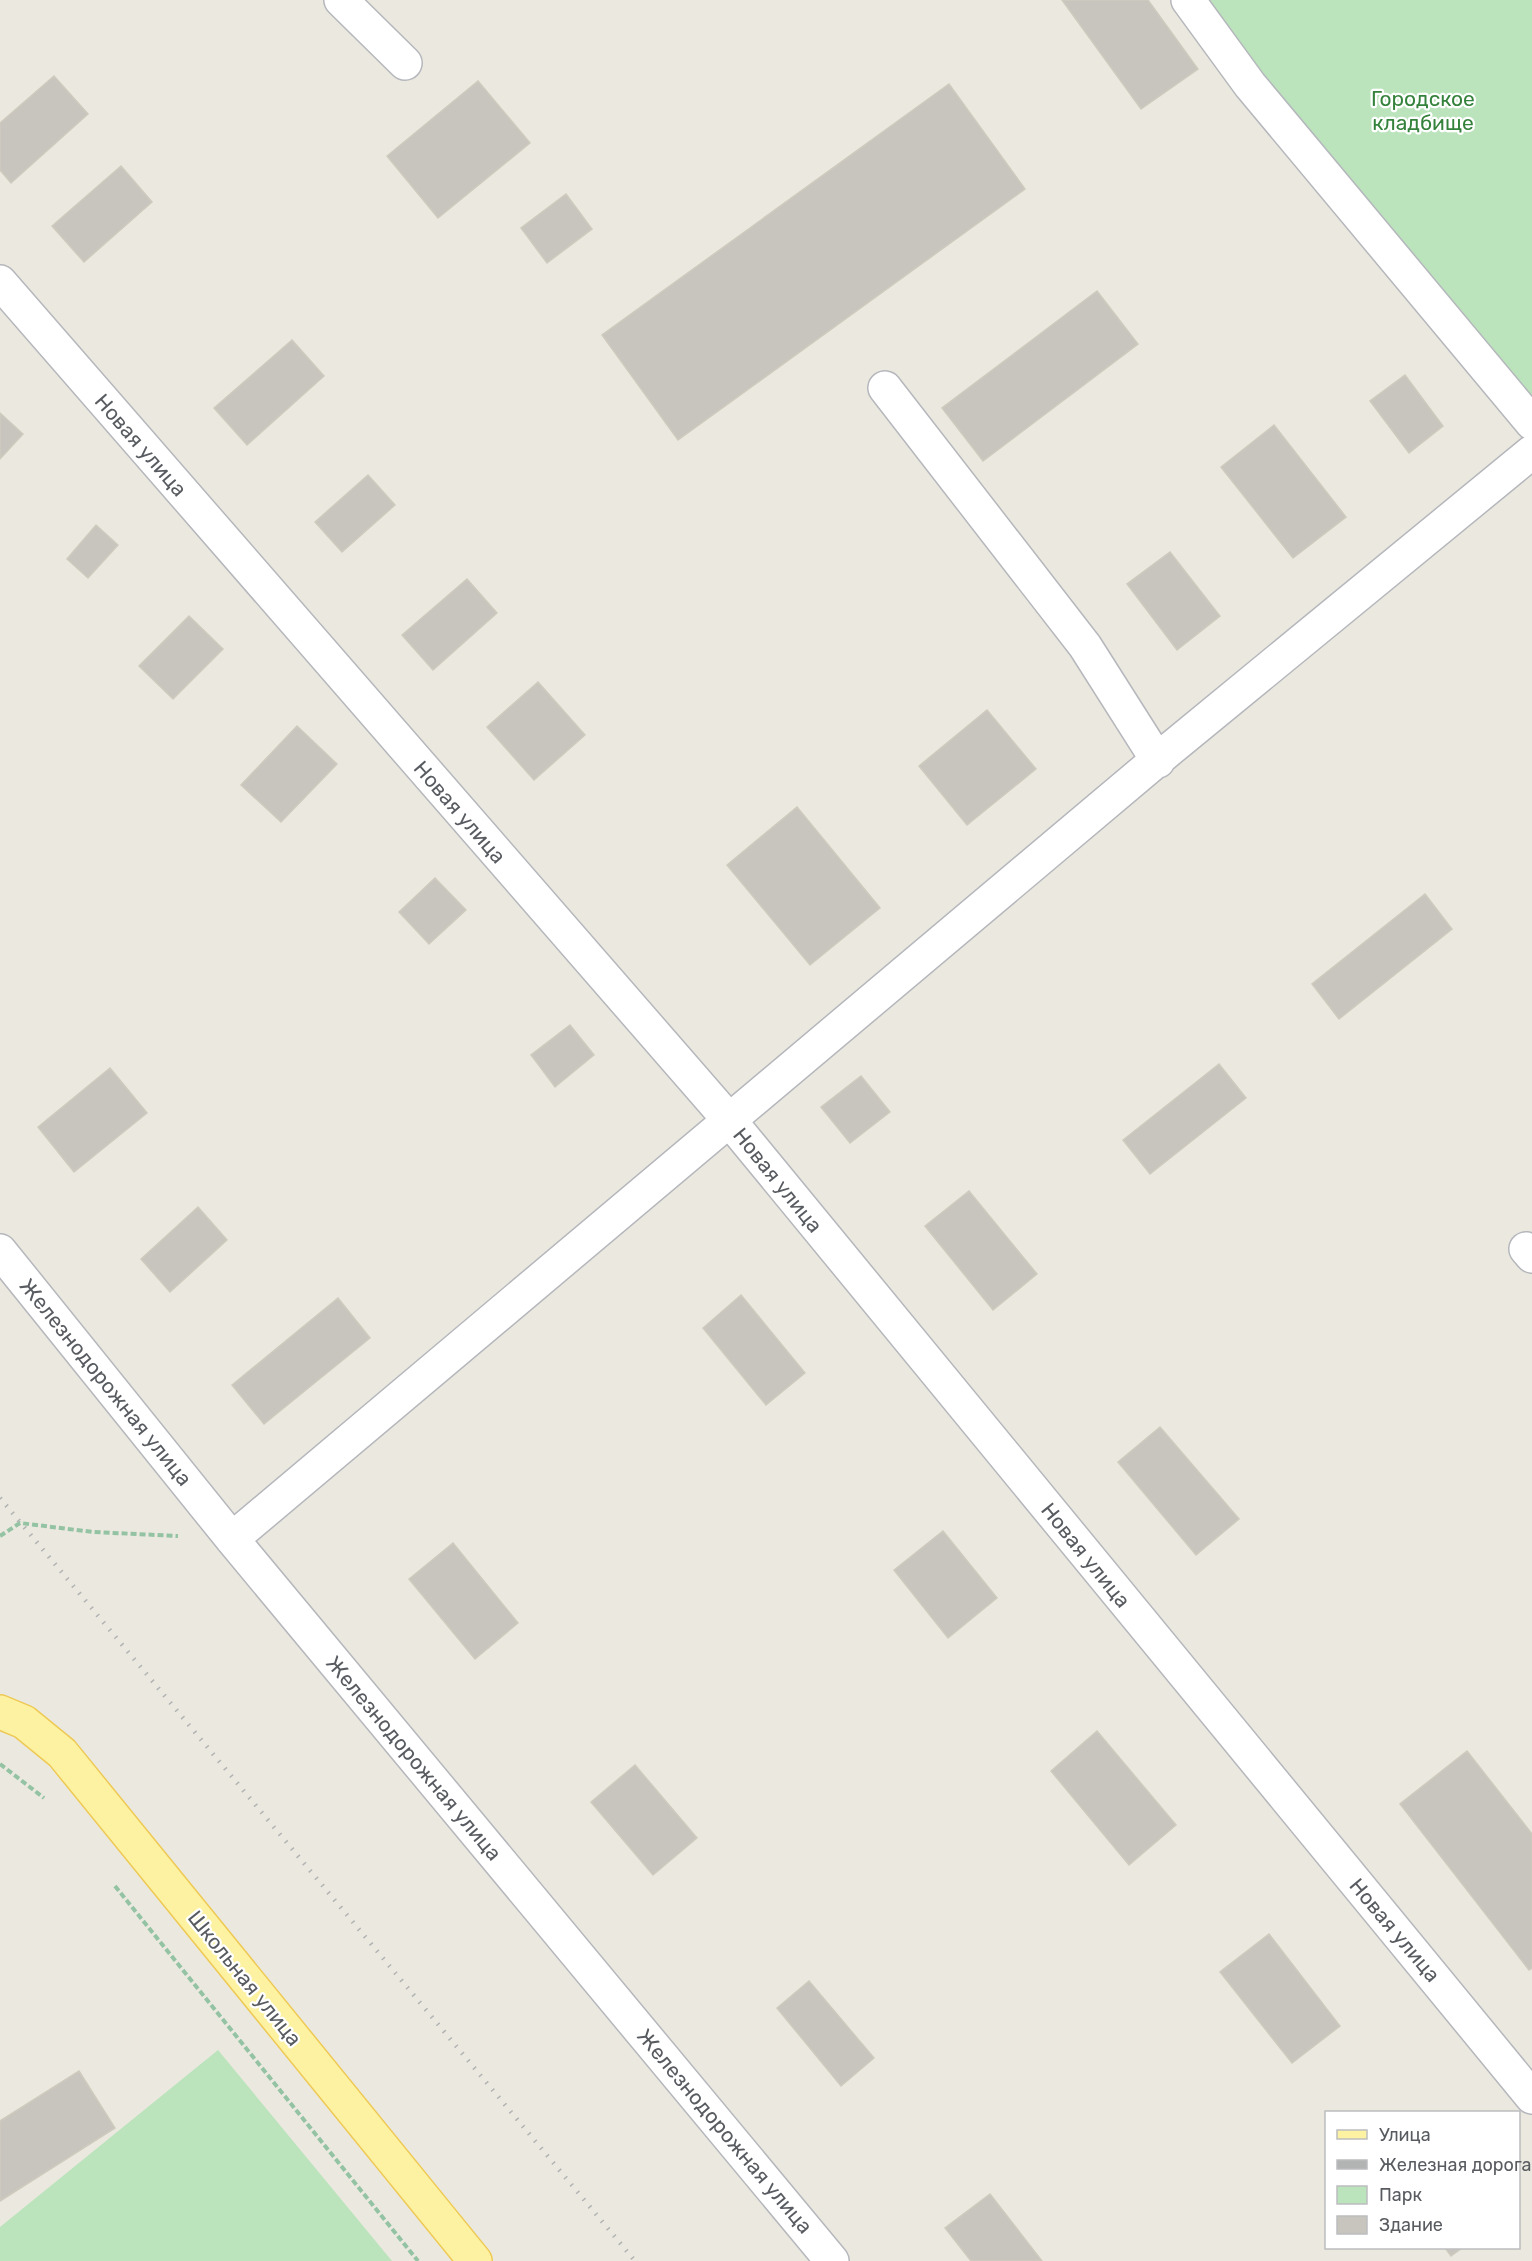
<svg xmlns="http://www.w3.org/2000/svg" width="1532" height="2261" viewBox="0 0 1532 2261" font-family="Rubik,sans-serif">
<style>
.green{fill:#bbe3bc}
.building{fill:#c8c5be;stroke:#cfcabe;stroke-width:1.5}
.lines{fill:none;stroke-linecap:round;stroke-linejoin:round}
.minor-casing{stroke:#b5b7bc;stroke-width:36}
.major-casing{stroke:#eec955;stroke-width:36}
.path{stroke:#94c3a4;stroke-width:4;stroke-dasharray:6 3;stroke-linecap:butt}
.minor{stroke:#fff;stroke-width:33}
.major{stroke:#fdf2a2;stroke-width:33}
.rail{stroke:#b2b3b3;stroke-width:4.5;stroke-dasharray:1.5 8;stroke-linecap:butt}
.labels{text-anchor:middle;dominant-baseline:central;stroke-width:4.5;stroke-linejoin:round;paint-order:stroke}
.park-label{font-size:21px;fill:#35823c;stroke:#fff}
.street-label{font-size:21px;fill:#585b60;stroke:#fff}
</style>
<rect width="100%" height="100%" fill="#ebe9df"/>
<!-- green -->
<path class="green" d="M1183 0H1532V404Z
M218 2050 392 2261H0V2227Z"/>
<!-- building -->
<path class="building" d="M1062 0H1148L1198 69 1141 109Z
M54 76 88 114 11 183 0 170V123Z
M478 81 530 143 438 218 387 156Z
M949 84 1025 189 678 440 602 335Z
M121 166 152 202 84 262 52 226Z
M566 194 592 229 547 263 521 228Z
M1097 291 1138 344 983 461 942 408Z
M292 340 324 376 247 445 214 408Z
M1405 375 1443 426 1409 453 1370 401Z
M0 413 23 434 0 459Z
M1274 425 1346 517 1293 558 1221 467Z
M368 475 395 505 342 552 315 522Z
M96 525 118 545 88 578 67 559Z
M1170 552 1220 616 1177 650 1127 584Z
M467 579 497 613 433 670 402 635Z
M189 616 223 649 173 699 139 666Z
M538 682 585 735 534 780 487 727Z
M987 710 1036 769 967 825 919 766Z
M297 726 337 764 281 822 241 785Z
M797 807 880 908 810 965 727 865Z
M435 878 466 910 429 944 399 912Z
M1425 894 1452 929 1339 1019 1312 984Z
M570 1025 594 1055 555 1087 531 1055Z
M1219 1064 1246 1098 1150 1174 1123 1140Z
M110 1068 147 1113 74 1172 38 1127Z
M861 1076 890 1112 850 1143 821 1107Z
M969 1191 1037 1274 993 1310 925 1226Z
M198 1207 227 1240 170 1292 141 1259Z
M741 1295 805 1373 766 1405 703 1328Z
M338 1298 370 1338 264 1424 232 1385Z
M1160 1427 1239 1519 1196 1555 1118 1462Z
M943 1531 997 1598 948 1638 894 1570Z
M453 1543 518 1623 475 1659 409 1579Z
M1097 1731 1176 1825 1129 1865 1051 1771Z
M1467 1751 1532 1834V1968L1529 1970 1400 1804Z
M635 1765 697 1838 653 1875 591 1802Z
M1269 1934 1340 2026 1292 2063 1220 1972Z
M809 1981 874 2058 841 2086 777 2008Z
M79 2071 115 2128 0 2201V2121Z
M990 2194 1042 2261H971L945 2228Z
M1445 2248H1462L1451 2256Z"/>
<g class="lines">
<defs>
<path id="minor" d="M341 0 405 63
M1188 0 1250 85 1532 423
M0 282 730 1121 1532 2097
M885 388 1085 646 1158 761
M1526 1249 1532 1256
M0 1251 232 1539 832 2261
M232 1539 1169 750 1532 452"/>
<path id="major" d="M0 1712 24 1722 62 1753 475 2261"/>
</defs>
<!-- minor casing -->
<use href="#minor" class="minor-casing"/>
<!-- major casing -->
<use href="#major" class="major-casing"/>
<!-- path -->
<path class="path" d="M0 1536 20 1523 93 1532 178 1536
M0 1764 44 1798
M115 1886 418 2261"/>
<!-- minor -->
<use href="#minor" class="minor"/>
<!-- major -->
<use href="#major" class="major"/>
<!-- rail -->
<path class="rail" d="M0 1498 635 2261"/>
</g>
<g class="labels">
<!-- park labels -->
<g class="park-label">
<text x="1423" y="98">Городское<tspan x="1423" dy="24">кладбище</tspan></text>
</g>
<!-- street labels -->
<g class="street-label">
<text transform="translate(141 445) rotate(49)">Новая улица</text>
<text transform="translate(460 812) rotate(49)">Новая улица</text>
<text transform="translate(778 1180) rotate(51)">Новая улица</text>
<text transform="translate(106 1382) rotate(51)">Железнодорожная улица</text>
<text transform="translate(1086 1555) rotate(51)">Новая улица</text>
<text transform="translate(414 1758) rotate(50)">Железнодорожная улица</text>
<text transform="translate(1395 1930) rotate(50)">Новая улица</text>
<text transform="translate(245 1978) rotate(51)">Школьная улица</text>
<text transform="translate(725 2131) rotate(50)">Железнодорожная улица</text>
</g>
</g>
<!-- legend -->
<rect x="1325" y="2111" width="195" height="138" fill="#ffffff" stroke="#bcbdbf" stroke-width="1.5"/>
<rect x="1337" y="2130" width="30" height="9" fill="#fdf2a2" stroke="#bcbdbf" stroke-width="1.5"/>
<text x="1379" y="2141" font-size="18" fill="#585b60">Улица</text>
<rect x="1337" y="2160" width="30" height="9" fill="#b2b3b3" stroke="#bcbdbf" stroke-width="1.5"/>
<text x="1379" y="2171" font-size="18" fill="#585b60">Железная дорога</text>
<rect x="1337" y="2186" width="30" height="18" fill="#bbe3bc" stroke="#bcbdbf" stroke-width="1.5"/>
<text x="1379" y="2201" font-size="18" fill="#585b60">Парк</text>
<rect x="1337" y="2216" width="30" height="18" fill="#c8c5be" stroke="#bcbdbf" stroke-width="1.5"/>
<text x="1379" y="2231" font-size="18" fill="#585b60">Здание</text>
</svg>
